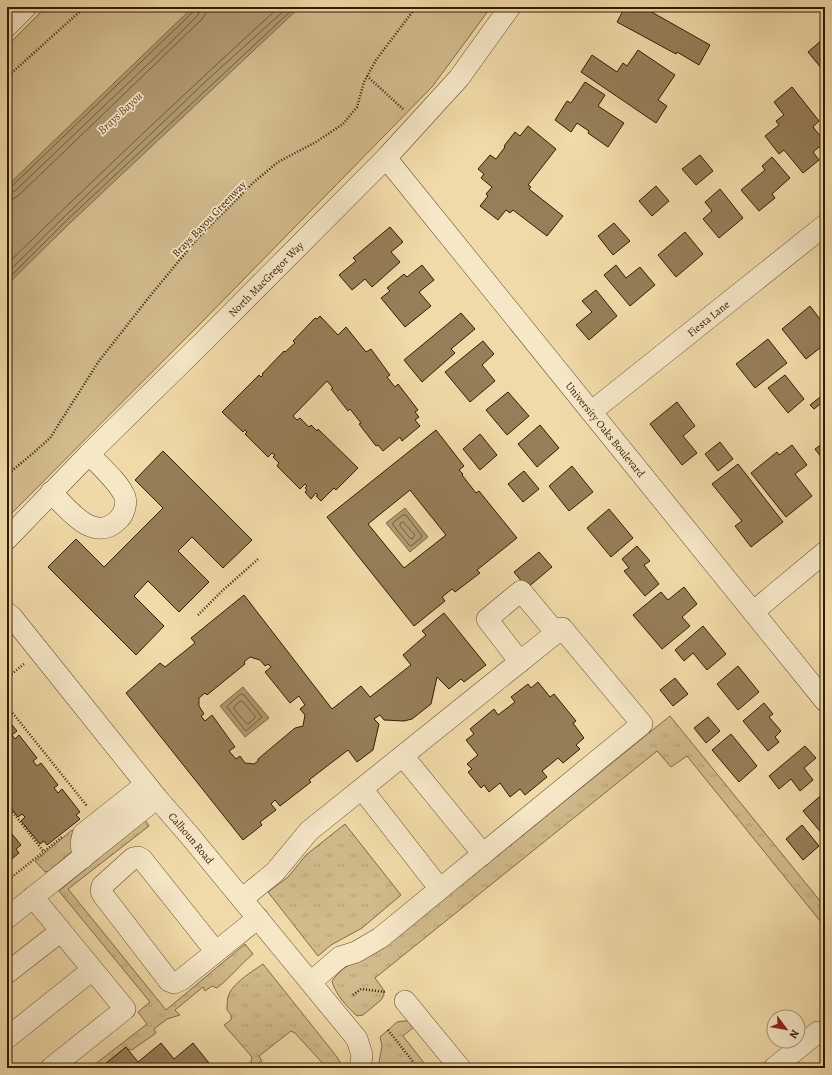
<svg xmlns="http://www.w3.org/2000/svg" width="832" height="1075" viewBox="0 0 832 1075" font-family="Alegreya,serif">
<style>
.grass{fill:url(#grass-tufts);stroke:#826a46}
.park{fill:#d1ba8c;stroke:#826a46}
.water{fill:#b09970;stroke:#7e6744}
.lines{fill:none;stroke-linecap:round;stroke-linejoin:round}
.shore{stroke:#725a38;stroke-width:1}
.building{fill:#967e58;stroke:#331b01;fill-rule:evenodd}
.minor-casing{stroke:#624b2b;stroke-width:22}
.path{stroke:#331b01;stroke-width:2.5;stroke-dasharray:1 2;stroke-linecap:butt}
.minor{stroke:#f6e7c7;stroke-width:21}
.labels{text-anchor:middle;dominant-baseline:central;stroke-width:3.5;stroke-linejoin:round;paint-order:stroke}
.street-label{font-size:11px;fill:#331b01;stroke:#f6e7c7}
.water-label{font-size:12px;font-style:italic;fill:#5f4728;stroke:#f6e7c7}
</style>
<defs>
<pattern id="grass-tufts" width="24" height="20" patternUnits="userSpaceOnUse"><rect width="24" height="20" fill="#d1ba8c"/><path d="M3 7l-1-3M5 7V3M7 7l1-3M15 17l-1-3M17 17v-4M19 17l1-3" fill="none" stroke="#b49f77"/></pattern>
</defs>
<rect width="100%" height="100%" fill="#f1daa9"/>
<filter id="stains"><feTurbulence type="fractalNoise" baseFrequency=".005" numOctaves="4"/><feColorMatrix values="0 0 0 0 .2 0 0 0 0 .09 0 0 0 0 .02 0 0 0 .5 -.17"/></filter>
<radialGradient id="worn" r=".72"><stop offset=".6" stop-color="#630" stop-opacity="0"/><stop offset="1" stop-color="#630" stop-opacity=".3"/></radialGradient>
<!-- grass -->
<path class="grass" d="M670 716 825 907V927L687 756 671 767 657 751 375 978 383 989 384 995 381 1000 363 1015 357 1016C347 1007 335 994 332 981 344 963 369 954 388 944Z
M145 820 149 826 68 889 166 1010 245 944 253 954C240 965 231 977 217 988L212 986 205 991 203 987 175 1010 180 1015 167 1019 154 1029 156 1033 132 1050 128 1049 103 1068H90L147 1024 138 1012 150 1002 59 891Z
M345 824 401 895 362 928 331 945 318 956 268 892 288 877 306 855Z
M72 830 74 831 72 851 49 871 45 872 35 861Z
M263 964 337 1057 340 1062V1068H327L295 1033 291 1031 259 1056 262 1061 253 1067 254 1068H244L251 1062 252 1057 224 1025 231 1020V1015L227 1010C227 1006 227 1001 228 997 231 984 253 971 263 964Z
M403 1021H408L414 1027 403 1036 428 1068H378L382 1046 380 1037 397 1022Z"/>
<!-- park -->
<path class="park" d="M46 7H491L432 87 196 328 7 518V46Z"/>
<!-- water -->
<path class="water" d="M193 7H300L70 223 7 285V186Z
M405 508 428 537 410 552 386 523Z
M243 687 269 718 245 737 220 706Z"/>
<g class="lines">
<!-- shore -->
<path class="shore" d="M7 189 11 187 194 11 196 7
M7 194 15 191 168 45 198 15 201 7
M7 200 13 199 19 195 202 19 206 13 207 7
M7 264C96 177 187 91 279 7
M7 273 64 217 206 81 288 7
M7 280 67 220 295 7
M403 515H406L422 536 421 538 411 546 409 545 393 525V523Z
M403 522 415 535 412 539 410 538 400 526V524Z
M241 694 244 695 262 717 246 731 227 707Z
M241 701 243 702 255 716V718L248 724 246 723 234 709V707Z"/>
</g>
<!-- building -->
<path class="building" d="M625 7H650L648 10 710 45 699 65 677 52 676 54 617 22Z
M823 39 825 42V66L822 69 808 52Z
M638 50 675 75 658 100 667 106 656 123 581 72 592 55 617 72 623 63 627 66Z
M585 82 605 95 598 106 624 123 608 147 588 133 589 131 577 123 571 132 555 120 567 101 571 103Z
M792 87 819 121 813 127 825 142 813 152 819 160 803 173 784 150 779 154 765 136 779 125 776 121 784 115 774 102Z
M528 126 556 149 528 185 531 187 529 189 563 216 547 236 513 210 510 213 506 210 498 220 480 206 488 196 486 194 492 187 481 178 484 174 478 169 490 155 496 159 505 147 504 146 515 132 520 136Z
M700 155 713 171 696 185 682 169Z
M772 157 790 178 772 194 775 198 759 211 741 190 765 170 762 166Z
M656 186 669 201 652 216 639 201Z
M720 189 743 218 719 238 703 219 712 211 705 202Z
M614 223 630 241 613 255 598 236Z
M390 227 403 242 391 252 400 262 372 287 365 279 352 290 339 275 356 261 353 258Z
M685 232 703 254 676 277 658 255Z
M422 265 434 280 419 292 431 306 405 327 381 298 390 291 387 288 404 274 407 277Z
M616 265 626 278 640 267 655 285 630 306 604 275Z
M596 290 617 316 589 340 576 325 592 312 582 301Z
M810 306 825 326V344L806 359 782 329Z
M461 313 475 329 451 349 455 353 422 382 404 360Z
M320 316 338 335 346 327 366 352 371 349 390 375 387 377 395 387 398 384 418 410 415 412 419 417 415 420 420 426 402 441 400 437 383 451 378 445 376 446 359 424 361 423 350 409 348 411 331 389 333 388 327 381 293 416 297 420 300 418 309 427 311 425 317 431 318 429 358 468 336 490 334 488 321 501 316 496 318 495 316 493 311 499 305 492 307 490 305 488 307 486 305 484 300 489 277 466 279 463 273 457 275 455 272 453 268 457 245 434 247 432 245 430 243 432 222 412 259 375 261 377 263 375 262 374 284 351 285 352 295 343 293 341 315 318 317 319Z
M768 339 787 363 755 388 736 364Z
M483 341 494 354 482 365 495 381 470 402 445 372Z
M785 375 804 399 788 413 768 388Z
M508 392 529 416 507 435 486 410Z
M824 394 825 400 814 409 810 405Z
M677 402 695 426 683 436 697 453 682 465 650 424Z
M540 425 559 448 537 467 518 444Z
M436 430 464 466 459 470 463 474 462 475 476 493 479 491 517 538 477 570 480 573 455 592 452 589 442 597 445 601 414 626 327 517ZM410 490 446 535 404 568 368 524Z
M480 434 497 455 480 470 463 449Z
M720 442 733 459 718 471 705 454Z
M825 442V462L815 449Z
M792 445 807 465 795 474 812 496 786 517 751 473 777 452 779 455Z
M163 451 252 540 223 568 192 537 178 551 209 582 179 612 148 581 134 596 164 626 136 655 48 567 76 539 104 567 163 508 135 480Z
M738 464 783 522 751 547 735 526 742 521 712 484Z
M572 466 593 492 569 511 549 486Z
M524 471 539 489 523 502 508 484Z
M609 509 633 538 611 557 587 528Z
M637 546 650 561 644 565 659 584 645 596 624 571 629 568 622 559Z
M539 552 552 567 527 588 514 572Z
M684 587 697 604 682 617 690 626 662 649 633 615 661 592 668 600Z
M244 595 332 709 361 686 370 697 411 665 403 655 426 635 422 631 444 613 486 665 464 682 461 679 449 689 437 677 431 704 412 719 404 721 384 720 380 715 374 719 379 724 373 750 357 762 348 750 309 780 311 782 280 806 275 800 271 804 276 810 260 822 262 825 243 840 126 693 160 663 165 667 195 643 191 638ZM250 657 260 660 265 666 268 664 271 667 265 672 290 703 299 696 305 705 300 709 305 715 303 726 295 728 258 759V761L254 764 245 763 240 756 236 759 229 751 235 747 212 715 205 721 201 716 204 714 199 706V698L205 693 207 695 245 664 244 662Z
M703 626 726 654 707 670 693 653 684 661 675 650Z
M738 666 759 692 738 710 717 684Z
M675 678 688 694 673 706 660 690Z
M538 682 550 697 554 694 576 721 573 723 584 738 576 745 580 749 563 763 558 758 542 771 547 777 525 795 520 789 510 797 500 783 489 792 484 785 481 788 468 772 472 769 467 764 478 755 466 740 474 734 470 729 494 709 498 715 515 702 511 697 528 684 531 688Z
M764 703 773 714 769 717 781 731 775 737 779 742 768 751 743 721Z
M708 717 720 731 706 743 694 728Z
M7 719 17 731 12 735 15 739 19 735 37 758 33 761 37 766 41 763 58 785 54 788 58 793 62 789 80 812 76 815 80 819 47 845 44 841 40 844 21 821 25 817 22 814 18 817 7 803Z
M731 734 757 766 739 782 712 750Z
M805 746 816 758 804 768 813 780 800 791 791 779 779 789 769 776Z
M825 792V836H824L803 811Z
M802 825 819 846 803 860 786 839Z
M7 828 21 845 16 849 19 853 7 863Z
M161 1043 174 1059 193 1043 213 1068H100L126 1047 138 1062Z"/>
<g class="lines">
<defs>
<g id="minor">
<path d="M7 26 26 7"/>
<path id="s1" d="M386 158 825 701"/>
<path id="s2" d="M591 412 825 225"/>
<path d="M51 492C68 509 94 545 119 519 124 514 127 504 125 497 119 482 100 466 89 454"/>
<path id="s3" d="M7 539 89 454 205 340 386 158 459 78 510 7"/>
<path d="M753 612 825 552"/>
<path id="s4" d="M7 613 12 617 157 798 190 836 357 1039 362 1055 360 1068"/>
<path d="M520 662 487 619 521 591 556 633"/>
<path d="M403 756 483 854"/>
<path d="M362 789 440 889"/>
<path d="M83 858 81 843 83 834 146 784"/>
<path d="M33 897 125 1009 51 1068"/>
<path d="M242 899 275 872 309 831 562 628 642 724 380 938 356 952 340 957 311 982"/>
<path d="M7 918 157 798"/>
<path d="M216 952 142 859 138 857 133 858 102 886 101 891 103 895 169 981 174 983 181 980 258 918"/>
<path d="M7 973 61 931"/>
<path d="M405 1001 460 1068"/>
<path d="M7 1038 92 970"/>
<path d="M774 1068 818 1032"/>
</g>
</defs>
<!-- minor casing -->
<use href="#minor" class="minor-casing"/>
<!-- path -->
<path class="path" d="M367 76 403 109
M7 77 85 7
M7 475 32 454 50 438 99 361 150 296 197 239 254 182 278 162 316 142 343 124 357 107 364 82 376 60 416 7
M198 615 221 592 258 559
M7 678 25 663
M7 706 87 806
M7 805 44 852
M7 881 62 837
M353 995 361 989 386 992
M388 1030 418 1068"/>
<!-- minor -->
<use href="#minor" class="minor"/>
</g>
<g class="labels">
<!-- street labels -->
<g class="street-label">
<text transform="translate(209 219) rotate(-46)">Brays Bayou Greenway</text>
<text stroke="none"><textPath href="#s3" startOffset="367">North MacGregor Way</textPath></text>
<text stroke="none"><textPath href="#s2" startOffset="150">Fiesta Lane</textPath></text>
<text stroke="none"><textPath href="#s1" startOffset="349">University Oaks Boulevard</textPath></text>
<text stroke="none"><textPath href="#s4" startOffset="291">Calhoun Road</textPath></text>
</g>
<!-- water labels -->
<g class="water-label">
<text transform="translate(120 113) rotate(-43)">Brays Bayou</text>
</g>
</g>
<!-- margin -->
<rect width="832" height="1075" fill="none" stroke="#f1daa9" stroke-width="24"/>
<rect x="8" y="8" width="816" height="1059" fill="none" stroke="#331b01" stroke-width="2"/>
<rect x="12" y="12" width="808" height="1051" fill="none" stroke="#331b01"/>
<!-- north arrow -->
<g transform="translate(786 1029) rotate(122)"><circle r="19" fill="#f6e7c7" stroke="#a89578"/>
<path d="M0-3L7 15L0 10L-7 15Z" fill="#8f2418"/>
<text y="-6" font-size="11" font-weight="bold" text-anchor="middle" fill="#331b01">N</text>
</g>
<rect width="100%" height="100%" filter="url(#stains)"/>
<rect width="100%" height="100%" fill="url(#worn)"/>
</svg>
